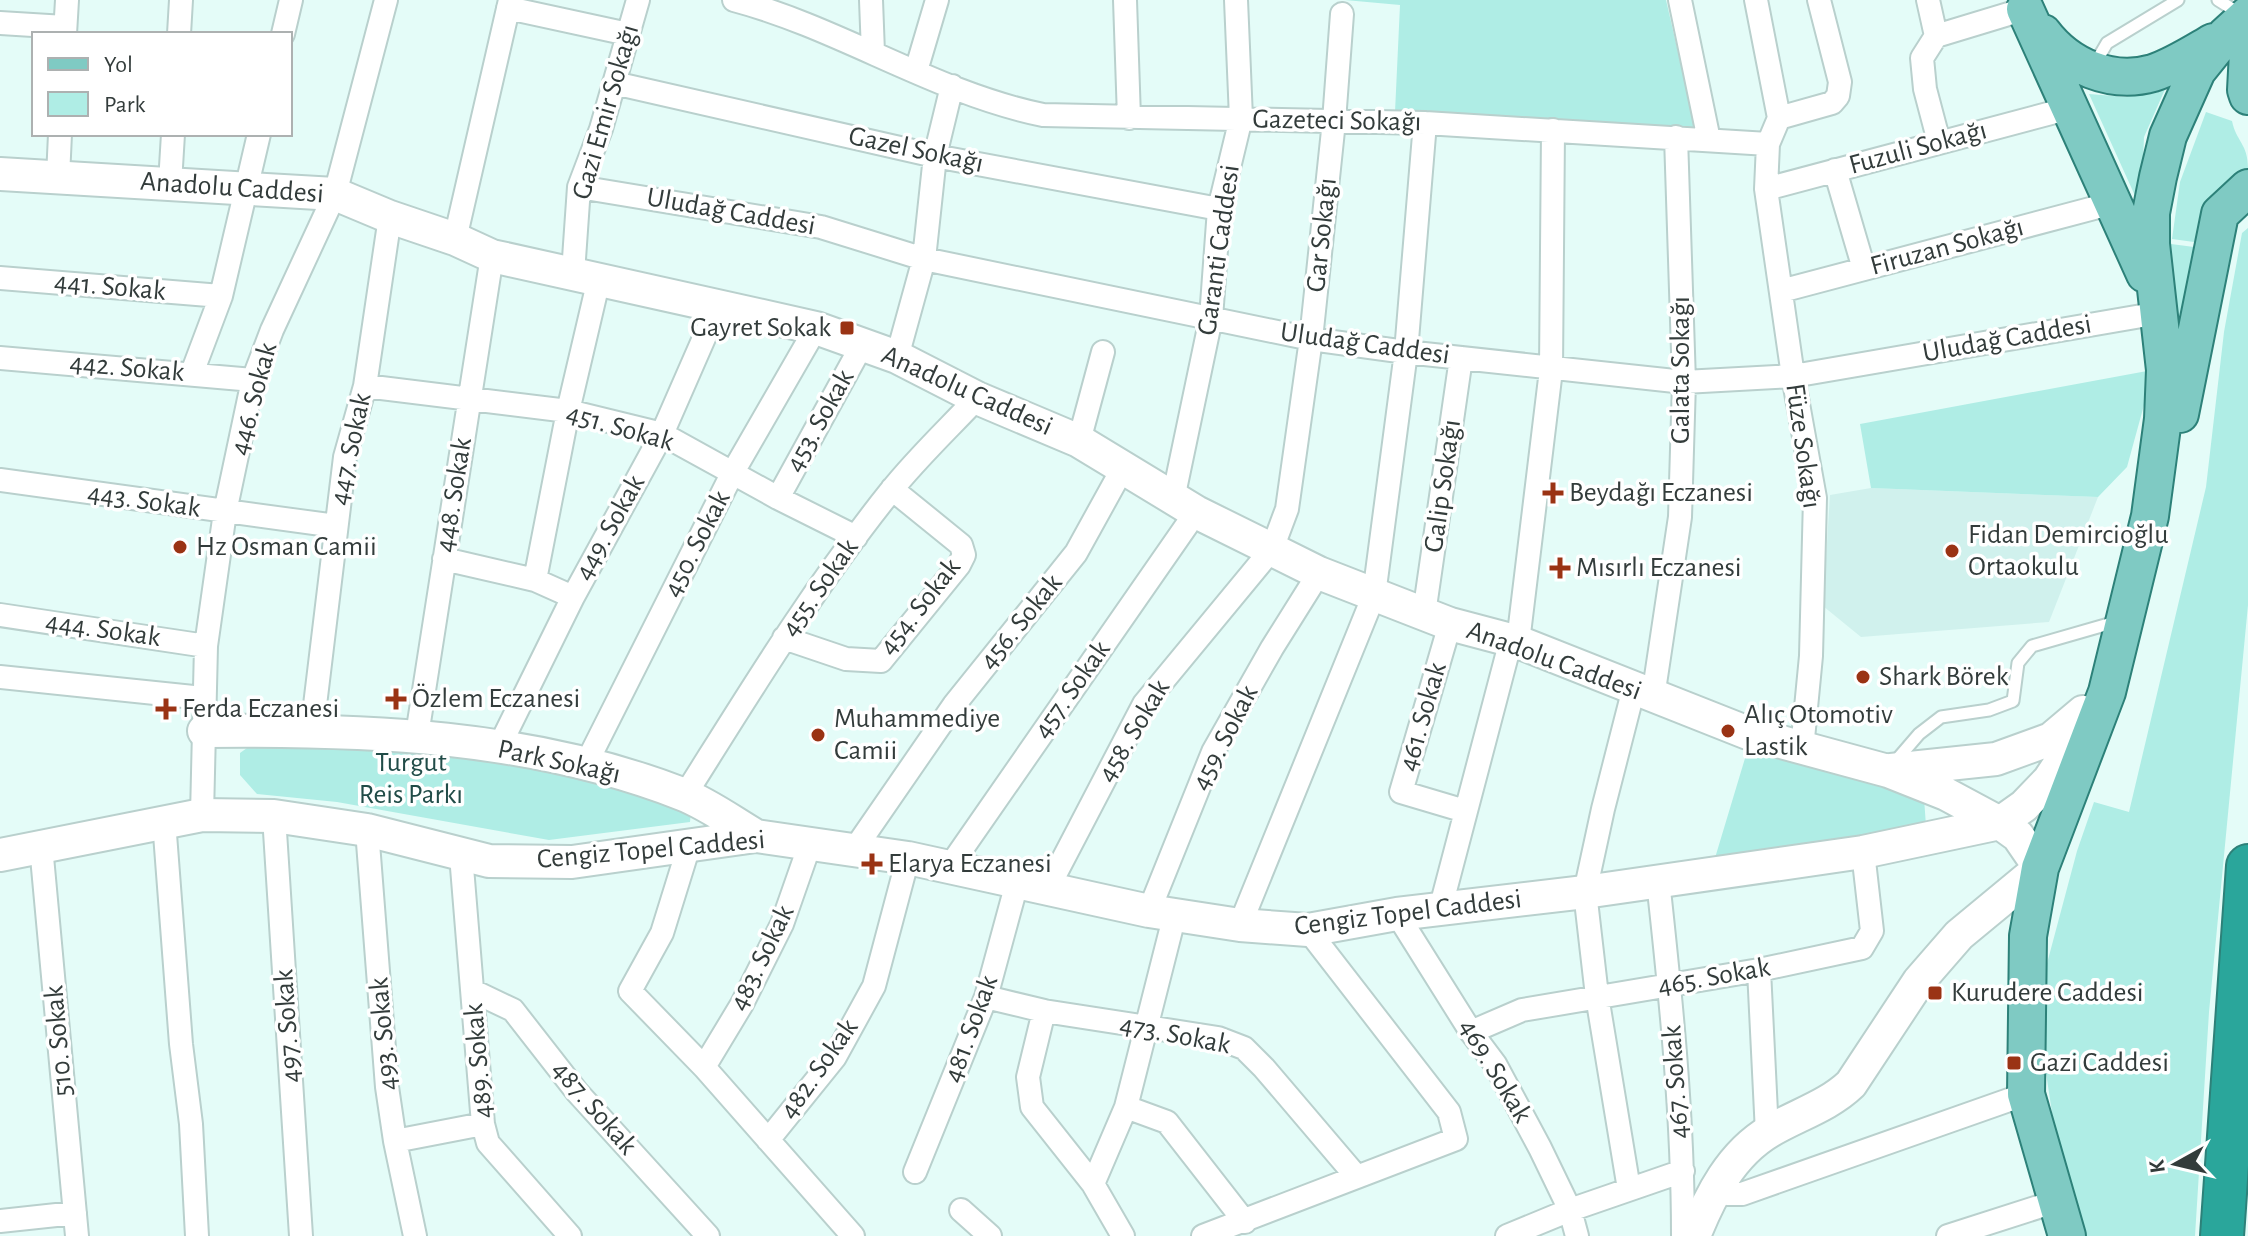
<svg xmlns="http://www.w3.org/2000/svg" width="2248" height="1236" viewBox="0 0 2248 1236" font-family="'Alegreya Sans',sans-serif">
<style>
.built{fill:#d0f1ed}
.green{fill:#afede5}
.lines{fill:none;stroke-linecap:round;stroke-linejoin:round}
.lane-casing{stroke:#b9d0cd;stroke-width:15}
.street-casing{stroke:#b9d0cd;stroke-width:26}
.secondary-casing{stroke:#b9d0cd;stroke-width:36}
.primary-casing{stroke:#2d8179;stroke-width:40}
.highway-casing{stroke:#2d8179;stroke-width:46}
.lane{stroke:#fff;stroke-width:11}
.street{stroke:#fff;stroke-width:22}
.secondary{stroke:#fff;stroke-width:32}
.primary{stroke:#7fcac3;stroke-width:36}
.highway{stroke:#2aa69b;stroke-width:42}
.poi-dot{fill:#9a3314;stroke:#fff;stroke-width:3}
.labels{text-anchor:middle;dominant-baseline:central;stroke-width:7;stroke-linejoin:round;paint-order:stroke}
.street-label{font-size:28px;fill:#333c3b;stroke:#fff}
.poi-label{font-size:28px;fill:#333c3b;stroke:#fff;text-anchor:start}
.park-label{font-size:28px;fill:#214c48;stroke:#fff}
</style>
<rect width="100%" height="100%" fill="#e4fcf8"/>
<!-- built -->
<path class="built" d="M1871 488 2098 497 2049 622 1861 637 1823 606 1830 495Z"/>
<!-- green -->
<path class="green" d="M1345 0H1666L1696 130 1395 112 1400 5Z
M2166 87 2144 137 2141 209 2089 94 2126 97Z
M2206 112 2232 121C2236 141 2248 144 2248 168L2219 189 2194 242 2172 239 2180 182Z
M2248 228V605L2209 1012 2195 1236H2086L2056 1139 2043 1053 2045 971 2077 851 2094 802 2129 812 2206 487 2224 332 2242 233Z
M2171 244 2194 247 2179 342 2172 286Z
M2147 371 2144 405 2127 467 2098 497 1871 488 1860 424Z
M254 743 415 745 625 784 691 811 690 822 549 840 337 802 257 794 240 775V753Z
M1749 745 1924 798 1926 826 1715 858Z"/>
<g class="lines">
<defs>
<path id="lane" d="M2218 0 2242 15
M2093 67 2107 43 2178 0
M1894 763 1919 734 1941 717 1989 710 2013 701 2018 663 2032 646 2119 621"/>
<path id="street" d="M734 0C840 28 935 93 1043 115L1425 123 1768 144 1779 118 1832 103 1838 96 1840 82 1819 0
M871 0 873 53
M1125 0 1129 118
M1680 0 1709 140
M1756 0 1779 118
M1928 0 1936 36
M508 8 628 34
M0 23 65 27
M65 34 67 0
M179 34 181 0
M283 34 291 0
M916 71 937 0
M614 83 935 156 1219 209
M1939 142 1925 89 1922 58 1936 36 2025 9
M1768 144 1766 189 1793 376 1815 498 1811 656 1802 749
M1835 170 1864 269
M58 177 60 134
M170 183 173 134
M579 187 821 227 924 259 1311 339 1406 352 1684 382 1793 376 2159 313
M1766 189 2070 108
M455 239 510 0
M573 273 579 187 601 129 638 0
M0 278 221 296
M1781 291 2113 203
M897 357 924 259 935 156 952 86
M0 358 253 380
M192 373 221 296 259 134
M365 386 568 411 662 434 778 498 856 537
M1079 441 1103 352
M0 480 336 526
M778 498 862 345
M1173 499 1211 318 1219 209 1241 118 1236 0
M444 559 535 580 573 597
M535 580 568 411 599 279
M1424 614 1461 358
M0 615 206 646
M1450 624 1401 792 1465 811
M784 638 846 659 881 661 959 565 964 555 961 545 892 489
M1518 642 1551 370 1553 130
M0 677 203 698
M1653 697 1680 517 1684 382 1676 137
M312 730 345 457 365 386 390 217
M417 735 492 256
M499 747 573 597 662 434 718 306
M586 764 733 472 816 328
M685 795C750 692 813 588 890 492 916 459 948 429 977 398
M202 815 206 646 225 512 253 380 272 330 335 194 386 0
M274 816 301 1236
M164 821 181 1044 191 1124 197 1236
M367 830 387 1087 395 1141 415 1236
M41 846 77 1236
M689 846 662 933 630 991 704 1067 853 1236
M854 850 954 705 1076 553 1124 466
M461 855 483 1124 488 1143 570 1236
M948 869 1196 512
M1658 881C1671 999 1683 1117 1683 1236
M1047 890 1144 704 1272 549 1287 509 1311 339 1334 121 1342 14
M1440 910 1511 640
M1149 911 1213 752 1272 648 1319 573
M1397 914 1471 1032 1495 1064 1540 1148 1570 1210 1577 1236
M1240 925 1374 595 1406 352 1425 123
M1759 970 1767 1133
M473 991 513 1010 577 1092 708 1236
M986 997 1044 1011 1218 1038 1244 1048 1264 1068 1356 1176
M1044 1011 1028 1077 1032 1107 1093 1184 1123 1236
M1471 1032 1522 1010 1759 970 1862 948 1872 931 1863 852
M704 1067 742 1004 782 924 810 844
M1126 1107 1167 1122 1245 1222
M768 1140 835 1057 874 986 908 858
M395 1141 483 1124
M915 1172 986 997 1017 883
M1093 1184 1126 1107 1175 914
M1716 1187 1727 1194H1742L2026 1094
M1629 1189 1597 996 1585 892 1603 809 1634 688
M961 1210 990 1236
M0 1221 75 1213
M1203 1236 1456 1139 1449 1112 1308 930
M1507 1236 1570 1210 1683 1171
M1948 1236 2057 1201"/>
<path id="secondary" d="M0 174 335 194 390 217 455 239 492 256 816 328 897 357 977 398 1079 441 1196 512 1319 573 1450 624 1518 642 1748 733 1888 771 1946 794 2000 823 2018 836 2040 868 1959 935 1919 981 1851 1084C1828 1106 1797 1115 1770 1131 1731 1154 1710 1196 1694 1236
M204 731C365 729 531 735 682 794 708 804 732 822 756 836
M1891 770 1996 759 2051 739 2083 712
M0 855 202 815 274 816 367 830 489 861 572 862 756 836 908 858 1149 911 1240 925 1308 930 1397 914 1585 892 1863 852 2000 823 2024 806 2049 780 2086 724"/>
<path id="primary" d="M2025 9 2145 274
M2043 33C2068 66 2111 85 2153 73 2174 66 2194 53 2213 42
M2248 52 2246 90 2248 96
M2180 414 2220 214 2248 188
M2067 1236 2026 1094 2028 936 2040 868 2107 692 2150 516 2163 419 2165 370 2151 244V213L2158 177 2168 136 2197 71 2226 35 2248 15"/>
<path id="highway" d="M2222 1236 2248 866"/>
</defs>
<!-- lane casing -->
<use href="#lane" class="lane-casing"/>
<!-- street casing -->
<use href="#street" class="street-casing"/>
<!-- secondary casing -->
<use href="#secondary" class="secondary-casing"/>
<!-- primary casing -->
<use href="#primary" class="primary-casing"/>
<!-- highway casing -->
<use href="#highway" class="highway-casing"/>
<!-- lane -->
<use href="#lane" class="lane"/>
<!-- street -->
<use href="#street" class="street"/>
<!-- secondary -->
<use href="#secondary" class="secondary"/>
<!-- primary -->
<use href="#primary" class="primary"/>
<!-- highway -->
<use href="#highway" class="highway"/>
</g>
<!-- markers -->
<g class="poi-dot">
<rect x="839" y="320" width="16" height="16" rx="4"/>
<path d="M1549 481h8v8h8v8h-8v8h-8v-8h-8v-8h8z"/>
<circle cx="180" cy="547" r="8"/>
<circle cx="1952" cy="551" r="8"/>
<path d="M1556 556h8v8h8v8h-8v8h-8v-8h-8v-8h8z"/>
<circle cx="1863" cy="677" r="8"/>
<path d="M392 687h8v8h8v8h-8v8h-8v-8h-8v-8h8z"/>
<path d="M162 697h8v8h8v8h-8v8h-8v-8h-8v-8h8z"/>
<circle cx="1728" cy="731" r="8"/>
<circle cx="818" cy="735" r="8"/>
<path d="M868 852h8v8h8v8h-8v8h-8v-8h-8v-8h8z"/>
<rect x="1927" y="985" width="16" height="16" rx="4"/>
<rect x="2006" y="1055" width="16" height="16" rx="4"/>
</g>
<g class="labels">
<!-- street labels -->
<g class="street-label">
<text transform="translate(606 112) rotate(-74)">Gazi Emir Sokağı</text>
<text transform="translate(1337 121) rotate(1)">Gazeteci Sokağı</text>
<text transform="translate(1918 148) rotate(-15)">Fuzuli Sokağı</text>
<text transform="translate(916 150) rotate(12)">Gazel Sokağı</text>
<text transform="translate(232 188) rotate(4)">Anadolu Caddesi</text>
<text transform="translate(731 212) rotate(10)">Uludağ Caddesi</text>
<text transform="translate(1322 235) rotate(-84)">Gar Sokağı</text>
<text transform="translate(1947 247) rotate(-15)">Firuzan Sokağı</text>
<text transform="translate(1219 250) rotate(-82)">Garanti Caddesi</text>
<text transform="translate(110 287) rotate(5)">441. Sokak</text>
<text transform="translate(2007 339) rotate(-10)">Uludağ Caddesi</text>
<text transform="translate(1365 344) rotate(8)">Uludağ Caddesi</text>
<text transform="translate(127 368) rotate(5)">442. Sokak</text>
<text transform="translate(1681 370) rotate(-90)">Galata Sokağı</text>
<text transform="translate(967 391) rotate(24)">Anadolu Caddesi</text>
<text transform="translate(254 399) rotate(-75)">446. Sokak</text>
<text transform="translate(820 421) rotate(-61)">453. Sokak</text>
<text transform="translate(620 428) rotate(16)">451. Sokak</text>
<text transform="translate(1803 446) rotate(82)">Füze Sokağı</text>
<text transform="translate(351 449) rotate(-78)">447. Sokak</text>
<text transform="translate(1443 486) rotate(-82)">Galip Sokağı</text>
<text transform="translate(454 495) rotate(-81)">448. Sokak</text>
<text transform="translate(144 501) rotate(8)">443. Sokak</text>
<text transform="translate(610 528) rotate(-61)">449. Sokak</text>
<text transform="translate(697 544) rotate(-63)">450. Sokak</text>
<text transform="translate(820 588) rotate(-55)">455. Sokak</text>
<text transform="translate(920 607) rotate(-52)">454. Sokak</text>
<text transform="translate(1021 622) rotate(-51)">456. Sokak</text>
<text transform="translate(103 630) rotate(8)">444. Sokak</text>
<text transform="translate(1554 661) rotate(20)">Anadolu Caddesi</text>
<text transform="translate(1072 690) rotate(-55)">457. Sokak</text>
<text transform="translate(1423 717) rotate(-74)">461. Sokak</text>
<text transform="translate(1134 731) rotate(-59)">458. Sokak</text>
<text transform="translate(1225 738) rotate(-63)">459. Sokak</text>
<text transform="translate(559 762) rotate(12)">Park Sokağı</text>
<text transform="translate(651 850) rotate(-5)">Cengiz Topel Caddesi</text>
<text transform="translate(1408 913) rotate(-7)">Cengiz Topel Caddesi</text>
<text transform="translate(762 958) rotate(-64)">483. Sokak</text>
<text transform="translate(1714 977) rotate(-10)">465. Sokak</text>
<text transform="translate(288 1026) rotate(-94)">497. Sokak</text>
<text transform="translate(971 1029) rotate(-70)">481. Sokak</text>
<text transform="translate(384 1034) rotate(-95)">493. Sokak</text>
<text transform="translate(1175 1035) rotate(11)">473. Sokak</text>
<text transform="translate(59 1041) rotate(-95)">510. Sokak</text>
<text transform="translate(479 1061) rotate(-95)">489. Sokak</text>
<text transform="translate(819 1069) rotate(-55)">482. Sokak</text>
<text transform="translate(1495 1071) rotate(59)">469. Sokak</text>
<text transform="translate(1676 1082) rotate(-94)">467. Sokak</text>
<text transform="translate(594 1108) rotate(49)">487. Sokak</text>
</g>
<!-- poi labels -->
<g class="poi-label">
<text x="831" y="328" text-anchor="end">Gayret Sokak</text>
<text x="1569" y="493">Beydağı Eczanesi</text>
<text x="1968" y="535">Fidan Demircioğlu<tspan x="1968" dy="32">Ortaokulu</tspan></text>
<text x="196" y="547">Hz Osman Camii</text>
<text x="1576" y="568">Mısırlı Eczanesi</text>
<text x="1879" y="677">Shark Börek</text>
<text x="412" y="699">Özlem Eczanesi</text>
<text x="182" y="709">Ferda Eczanesi</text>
<text x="1744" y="715">Alıç Otomotiv<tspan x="1744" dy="32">Lastik</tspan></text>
<text x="834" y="719">Muhammediye<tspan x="834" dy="32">Camii</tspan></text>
<text x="888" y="864">Elarya Eczanesi</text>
<text x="1951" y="993">Kurudere Caddesi</text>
<text x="2030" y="1063">Gazi Caddesi</text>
</g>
<!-- park labels -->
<g class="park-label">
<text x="411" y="763">Turgut<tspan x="411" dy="32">Reis Parkı</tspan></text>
</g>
</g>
<!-- legend -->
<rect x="32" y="32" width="260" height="104" fill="#ffffff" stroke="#adb1b1" stroke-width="2"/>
<rect x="48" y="58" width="40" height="12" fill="#7fcac3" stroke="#adb1b1" stroke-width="2"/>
<text x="104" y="72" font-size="24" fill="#333c3b">Yol</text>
<rect x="48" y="92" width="40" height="24" fill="#afede5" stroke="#adb1b1" stroke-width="2"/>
<text x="104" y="112" font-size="24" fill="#333c3b">Park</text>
<!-- north arrow -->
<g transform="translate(2176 1164) rotate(262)" stroke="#ffffff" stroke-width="6" paint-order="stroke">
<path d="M0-6L14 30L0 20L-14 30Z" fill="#333c3b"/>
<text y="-12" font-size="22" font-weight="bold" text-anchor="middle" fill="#333c3b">K</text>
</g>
</svg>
